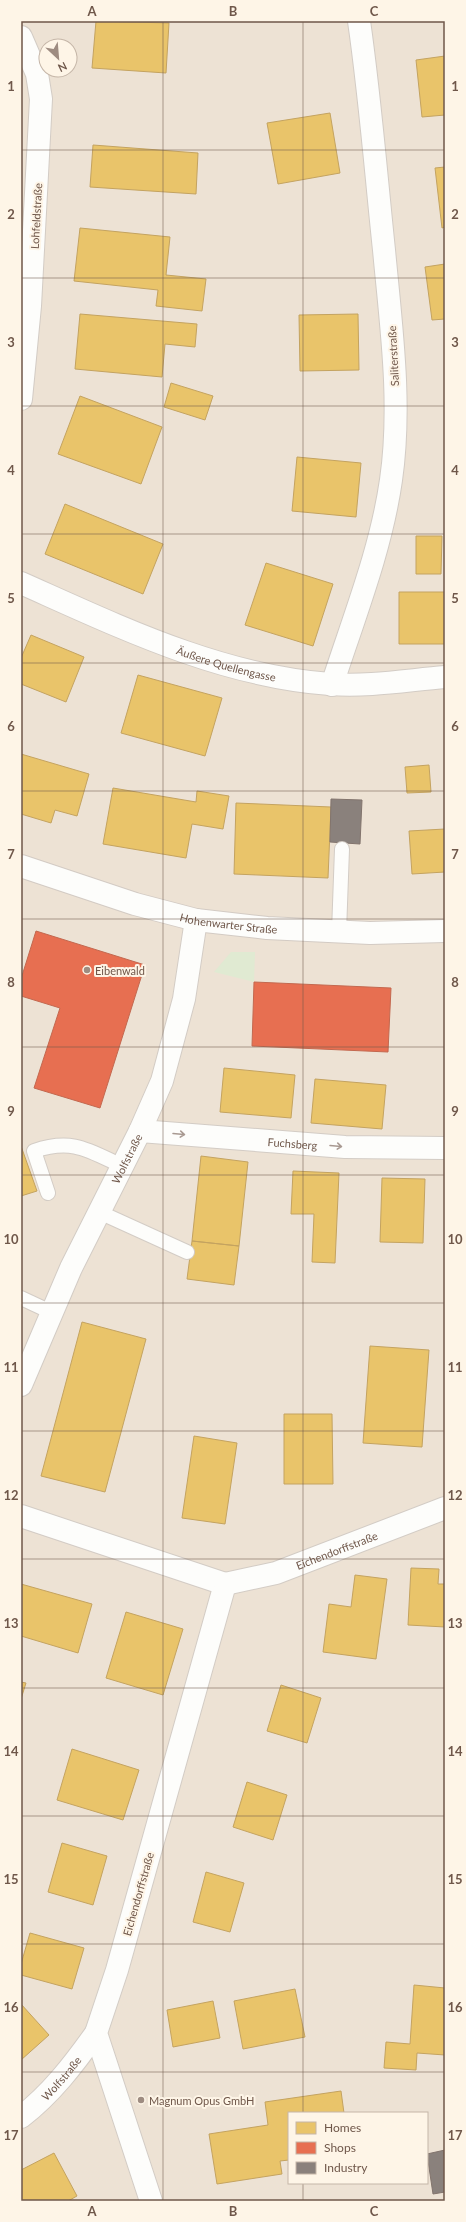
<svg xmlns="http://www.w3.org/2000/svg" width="466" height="2222" viewBox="0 0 466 2222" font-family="Lato,sans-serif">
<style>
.residential{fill:#ede2d4;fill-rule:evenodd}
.green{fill:#e0ead2}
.homes{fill:#e9c46a;stroke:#c4a360}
.shops{fill:#e76f51;stroke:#c3684f}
.industry{fill:#8a817c;stroke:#82746d}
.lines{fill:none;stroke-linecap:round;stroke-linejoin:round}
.lane-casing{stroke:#d3ccc5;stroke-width:16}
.street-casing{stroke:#d3ccc5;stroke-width:24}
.secondary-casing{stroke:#d3cbc4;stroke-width:24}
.lane{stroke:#fdfdfb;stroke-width:14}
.street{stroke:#fdfdfb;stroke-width:22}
.secondary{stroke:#fdfdfb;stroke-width:22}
.oneway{stroke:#a89991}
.grid{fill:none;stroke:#6f574a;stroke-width:1;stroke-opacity:0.55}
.poi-dot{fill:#9e8c81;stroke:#fef5e7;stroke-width:1.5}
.labels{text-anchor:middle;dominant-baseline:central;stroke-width:4;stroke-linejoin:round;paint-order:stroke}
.street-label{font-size:11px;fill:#6f574a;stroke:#fef5e7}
.poi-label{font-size:11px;fill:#6f574a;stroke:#fef5e7;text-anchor:start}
.neatline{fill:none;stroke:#6f574a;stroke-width:1.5}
.grid-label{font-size:13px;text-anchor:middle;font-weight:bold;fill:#6f574a}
</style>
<rect width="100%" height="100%" fill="#f4efe7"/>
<!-- residential -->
<path class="residential" d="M21 21H445V2201H21ZM46 46H70V70H46ZM289 2113H427V2183H289Z"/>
<!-- green -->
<path class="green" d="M231 952H255L254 982 214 972Z"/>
<!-- homes -->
<path class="homes" d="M96 21 169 23 166 73 92 68Z
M445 56V115L422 117 416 60Z
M330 113 340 173 278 184 267 123Z
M93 145 198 153 196 194 90 187Z
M445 167V227L442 228 435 168Z
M80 228 170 237 166 275 206 279 202 311 156 306 158 290 74 281Z
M445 264V319L432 320 425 267Z
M80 314 197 324 195 347 165 344 162 377 75 369Z
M358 314 359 370 300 371 299 315Z
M171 383 213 396 205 420 164 407Z
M80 396 162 427 141 484 58 454Z
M297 457 361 463 356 517 292 511Z
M65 504 163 544 143 594 45 554Z
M416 536H442L441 574H416Z
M266 563 333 584 313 646 245 625Z
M399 592H445V644H399Z
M31 635 84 657 66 702 21 684V658Z
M138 675 222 698 205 756 121 733Z
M21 754 89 774 77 816 55 810 51 823 21 814Z
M429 765 431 792 407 793 405 767Z
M113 788 196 802 197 791 229 796 223 829 192 824 186 858 103 844Z
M236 803 331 807 328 878 234 874Z
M445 829V872L412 874 409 831Z
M224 1068 295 1075 291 1118 220 1112Z
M315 1079 386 1085 382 1129 311 1123Z
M21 1146 37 1191 21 1196Z
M201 1156 248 1162 239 1246 192 1241Z
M293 1171 339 1173 335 1263 312 1262 314 1214H291Z
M382 1178 425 1179 423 1243 380 1242Z
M192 1241 239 1246 234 1285 187 1279Z
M82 1322 146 1339 105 1492 41 1476Z
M370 1346 429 1350 422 1447 363 1443Z
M284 1414H332L333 1484H284Z
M194 1436 237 1443 225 1524 182 1518Z
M411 1568 439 1569 438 1584H445V1627L408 1625Z
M355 1575 387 1579 376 1659 323 1652 329 1604 351 1607Z
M21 1584 92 1604 78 1653 21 1636Z
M126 1612 183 1629 163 1695 106 1678Z
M21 1682 26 1683 21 1699Z
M281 1685 321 1698 307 1743 267 1731Z
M72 1749 139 1770 123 1820 57 1800Z
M247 1782 287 1795 273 1840 233 1827Z
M62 1843 107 1856 93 1905 48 1892Z
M206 1872 244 1883 230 1932 193 1922Z
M30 1933 84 1948 72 1989 21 1975V1964Z
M414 1985 445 1988V2055L417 2053 416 2070 384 2068 386 2042 410 2044Z
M295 1989 305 2037 243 2049 234 2001Z
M213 2001 220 2038 173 2047 167 2010Z
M21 2004 49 2035 21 2060Z
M341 2091 344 2113H289V2160L280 2161 282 2174 217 2184 209 2134 268 2125 265 2102Z
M54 2153 77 2196 68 2201H21V2170Z"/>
<!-- shops -->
<path class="shops" d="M36 931 145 965 100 1108 34 1088 60 1008 21 996V979Z
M254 982 391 988 388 1052 252 1046Z"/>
<!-- industry -->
<path class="industry" d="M331 799 362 800 360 844 330 842Z
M445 2150V2192L433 2194 427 2154Z"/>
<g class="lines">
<defs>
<path id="lane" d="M339 932 342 849
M48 1193 34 1151C72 1138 88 1150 122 1166
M99 1212 187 1252
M21 1298 51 1312"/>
<g id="street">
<path d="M21 37 37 74 41 99 30 306 21 399"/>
<path id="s1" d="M21 583C120 627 220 676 330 684 368 687 408 680 445 677"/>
<path d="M332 685C354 617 381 550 391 480 402 404 391 326 384 250 376 174 370 97 359 21"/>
<path id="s2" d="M140 1131 345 1147 445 1148"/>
<path id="s3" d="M21 1385 71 1268 140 1131 162 1081 184 999 196 920"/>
<path d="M21 1516 225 1584 117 1970 96 2033 151 2201"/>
<path id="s4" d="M225 1584 276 1573 445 1508"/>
<path id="s5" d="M21 2117C51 2094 74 2064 96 2033"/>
</g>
<g id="secondary">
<path id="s6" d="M21 866 135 904 196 920 267 928 370 933 445 931"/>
</g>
</defs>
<!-- lane casing -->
<use href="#lane" class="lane-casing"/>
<!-- street casing -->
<use href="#street" class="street-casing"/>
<!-- secondary casing -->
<use href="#secondary" class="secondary-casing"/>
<!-- lane -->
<use href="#lane" class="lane"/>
<!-- street -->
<use href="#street" class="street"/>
<!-- secondary -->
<use href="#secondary" class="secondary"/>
</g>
<!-- one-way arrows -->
<defs><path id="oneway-shaft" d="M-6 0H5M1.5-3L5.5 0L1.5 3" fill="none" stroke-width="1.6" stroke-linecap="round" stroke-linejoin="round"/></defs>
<g class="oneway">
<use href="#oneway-shaft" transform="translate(179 1134) rotate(5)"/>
<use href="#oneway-shaft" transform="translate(336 1146) rotate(5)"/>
</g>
<!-- grid -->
<path class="grid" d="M163 21V2201M303 21V2113M21 150H445M21 278H445M21 406H445M21 534H445M21 663H445M21 791H445M21 919H445M21 1047H445M21 1175H445M21 1303H445M21 1431H445M21 1559H445M21 1688H445M21 1816H445M21 1944H445M21 2072H445M303 2183V2201"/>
<!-- markers -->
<g class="poi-dot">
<circle cx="87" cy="970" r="4"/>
<circle cx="141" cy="2100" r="4"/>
</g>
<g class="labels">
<!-- street labels -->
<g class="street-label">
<text transform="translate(36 216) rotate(-87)">Lohfeldstraße</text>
<text transform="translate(393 356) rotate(-93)">Saliterstraße</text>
<text stroke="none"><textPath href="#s1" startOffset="221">Äußere Quellengasse</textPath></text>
<text stroke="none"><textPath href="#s6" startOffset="216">Hohenwarter Straße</textPath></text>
<text stroke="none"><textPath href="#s2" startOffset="153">Fuchsberg</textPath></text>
<text stroke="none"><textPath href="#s3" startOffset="250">Wolfstraße</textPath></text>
<text stroke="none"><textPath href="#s4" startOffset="117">Eichendorffstraße</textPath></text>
<text transform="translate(138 1894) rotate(-74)">Eichendorffstraße</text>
<text stroke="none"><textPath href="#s5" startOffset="56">Wolfstraße</textPath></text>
</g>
<!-- poi labels -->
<g class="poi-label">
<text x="95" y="970">Eibenwald</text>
<text x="149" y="2100">Magnum Opus GmbH</text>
</g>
</g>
<!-- border -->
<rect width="466" height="2222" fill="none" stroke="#fef5e7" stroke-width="44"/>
<!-- legend -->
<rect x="288" y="2112" width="140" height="72" fill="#fef5e7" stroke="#c5b6a8"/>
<rect x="296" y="2122" width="20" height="12" fill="#e9c46a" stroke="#c5b6a8"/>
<text x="324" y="2132" font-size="12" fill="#6f574a">Homes</text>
<rect x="296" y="2142" width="20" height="12" fill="#e76f51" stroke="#c5b6a8"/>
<text x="324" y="2152" font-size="12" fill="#6f574a">Shops</text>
<rect x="296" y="2162" width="20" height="12" fill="#8a817c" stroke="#c5b6a8"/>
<text x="324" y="2172" font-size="12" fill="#6f574a">Industry</text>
<!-- north arrow -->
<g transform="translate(58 58) rotate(154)"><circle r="19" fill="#fef5e7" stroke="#c5b6a8"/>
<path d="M0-3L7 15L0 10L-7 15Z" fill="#9e8c81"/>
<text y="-6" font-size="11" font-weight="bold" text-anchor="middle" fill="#6f574a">N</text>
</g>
<rect x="22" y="22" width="422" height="2178" class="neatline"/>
<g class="grid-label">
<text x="92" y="16">A</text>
<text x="233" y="16">B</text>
<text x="374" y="16">C</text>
<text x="11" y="91">1</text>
<text x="455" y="91">1</text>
<text x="11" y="219">2</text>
<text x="455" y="219">2</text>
<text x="11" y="347">3</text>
<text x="455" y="347">3</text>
<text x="11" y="475">4</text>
<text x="455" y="475">4</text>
<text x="11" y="603">5</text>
<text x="455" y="603">5</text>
<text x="11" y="731">6</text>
<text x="455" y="731">6</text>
<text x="11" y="859">7</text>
<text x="455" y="859">7</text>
<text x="11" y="987">8</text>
<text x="455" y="987">8</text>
<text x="11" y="1116">9</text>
<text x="455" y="1116">9</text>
<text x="11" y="1244">10</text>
<text x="455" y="1244">10</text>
<text x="11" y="1372">11</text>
<text x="455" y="1372">11</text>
<text x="11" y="1500">12</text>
<text x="455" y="1500">12</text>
<text x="11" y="1628">13</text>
<text x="455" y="1628">13</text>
<text x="11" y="1756">14</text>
<text x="455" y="1756">14</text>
<text x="11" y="1884">15</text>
<text x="455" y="1884">15</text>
<text x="11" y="2012">16</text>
<text x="455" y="2012">16</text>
<text x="11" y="2140">17</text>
<text x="455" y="2140">17</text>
<text x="92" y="2216">A</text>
<text x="233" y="2216">B</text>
<text x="374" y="2216">C</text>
</g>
</svg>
